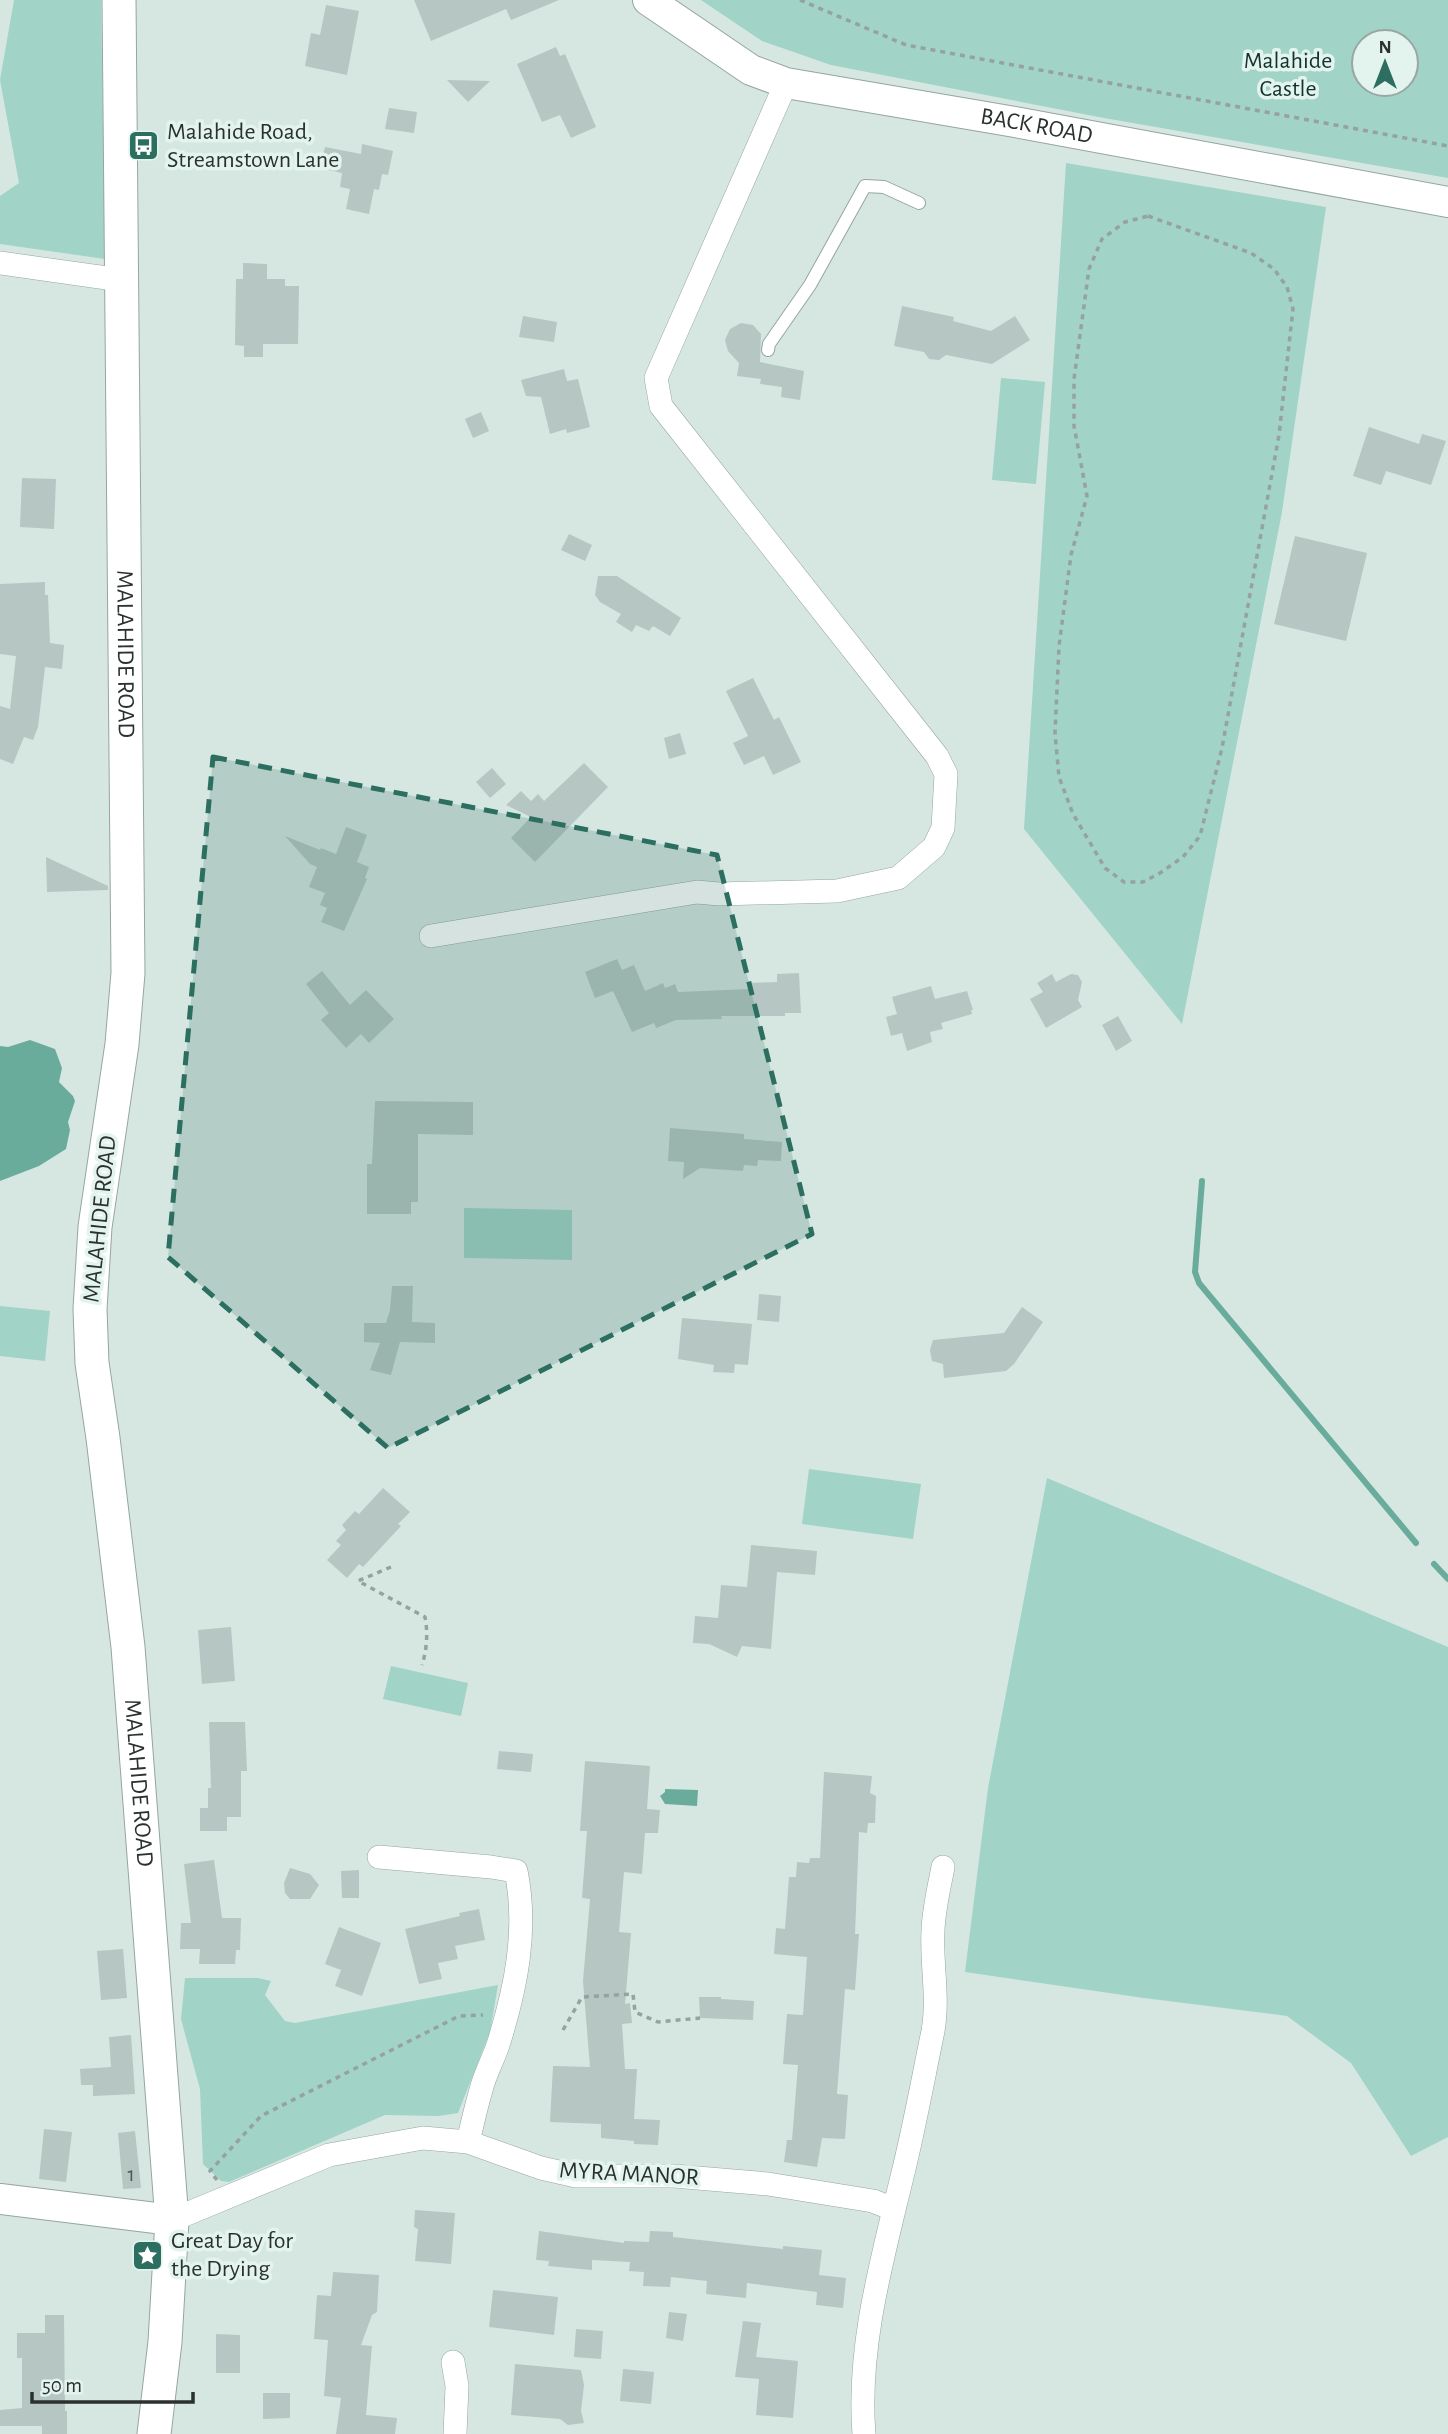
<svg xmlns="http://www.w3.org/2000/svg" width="1448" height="2434" viewBox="0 0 1448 2434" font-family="'Alegreya Sans',sans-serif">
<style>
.green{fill:#a1d3c6;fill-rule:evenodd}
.water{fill:#6aac9c}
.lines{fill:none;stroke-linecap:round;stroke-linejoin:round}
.stream{stroke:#6aac9c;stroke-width:6}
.building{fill:#b6c6c2}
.service-casing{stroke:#95a5a1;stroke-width:14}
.minor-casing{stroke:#95a5a1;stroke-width:24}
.tertiary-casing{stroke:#95a5a1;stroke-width:32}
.secondary-casing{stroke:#95a5a1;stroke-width:35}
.path{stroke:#95a29e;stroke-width:3.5;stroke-dasharray:5 5;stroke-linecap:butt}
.service{stroke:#fff;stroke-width:12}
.minor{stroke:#fff;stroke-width:23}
.tertiary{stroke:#fff;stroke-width:30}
.secondary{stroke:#fff;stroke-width:33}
.marked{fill:#2c6f61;fill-opacity:0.2;stroke:#2c6f61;stroke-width:5;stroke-dasharray:14 9;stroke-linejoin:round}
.labels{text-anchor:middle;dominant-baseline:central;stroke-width:7;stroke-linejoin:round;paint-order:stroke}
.number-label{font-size:21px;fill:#4d5654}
.park-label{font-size:24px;fill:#12322b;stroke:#e3f4ef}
.street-label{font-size:24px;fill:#2a312f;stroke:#e3f4ef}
.poi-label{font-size:24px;fill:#2a312f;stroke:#e3f4ef;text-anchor:start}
</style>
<rect width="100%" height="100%" fill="#d6e7e2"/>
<!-- green -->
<path class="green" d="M14 0H101L105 259 0 244V196L19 183 0 80Z
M701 0H1448V178L1104 118 831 65 762 41ZM1364 42H1406V84H1364Z
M1066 163 1326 207 1282 512 1182 1024 1024 829Z
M1001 378 1045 382 1036 484 992 480Z
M464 1208 572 1210V1260L464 1258Z
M0 1306 50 1311 45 1361 0 1356Z
M809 1469 921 1484 913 1539 802 1524Z
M1047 1478 1448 1647V2137L1411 2156 1351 2063 1287 2016 1144 1998 965 1972 988 1788Z
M391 1666 468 1683 461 1716 383 1699Z
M185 1978H258L271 1981 265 1995 285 2021 295 2023 498 1985 490 2032 458 2113 438 2116 385 2115 229 2182 221 2181 203 2164 200 2089 181 2019Z"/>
<!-- water -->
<path class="water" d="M30 1040 55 1049 62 1068 59 1082 73 1096 75 1101 68 1122 70 1130 66 1149 39 1166 0 1181V1046L8 1047Z
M665 1789 698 1790 697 1806 665 1804 660 1796 665 1792Z"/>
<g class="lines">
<!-- stream -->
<path class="stream" d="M1202 1181 1195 1272 1199 1283 1416 1543
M1434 1564 1448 1579"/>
</g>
<!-- building -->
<path class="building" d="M414 0H559L511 20 506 9 431 41Z
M326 5 359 11 347 75 305 66 311 33 320 35Z
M556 47 560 56 565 54 596 127 571 138 560 115 542 122 517 64Z
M447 80 490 81 468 102Z
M389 108 417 112 414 133 385 129Z
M362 144 393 151 388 175 382 174 379 190 374 189 369 214 346 209 350 189 340 187 342 173 320 168 325 147 361 154Z
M243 263 267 264V279H285V286H299L298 344H263V357H244V346L235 345 236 279H243Z
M902 306 954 317 953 321 991 331 1015 316 1030 340 992 364 946 355 939 360 929 359 924 352 894 346Z
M523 316 557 322 554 342 519 337Z
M741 323 753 325 761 334 760 362 804 371 800 400 781 397 782 387 760 384 761 379 737 376 739 363 728 351 725 340 730 329Z
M564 369 567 381 578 379 590 427 567 433 566 429 550 434 541 397 526 396 521 380Z
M481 412 489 431 473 438 465 419Z
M1369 427 1419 444 1422 434 1446 441 1431 485 1386 471 1381 485 1353 476Z
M22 478 56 479 54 529 20 527Z
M569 534 592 545 585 561 561 550Z
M1295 536 1367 553 1346 641 1274 624Z
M598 576H617L681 618 670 636 653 626 649 631 636 625 632 632 616 622 621 614 600 602 595 595Z
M45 582V595H48L50 643 64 645 62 669 45 667 38 727 33 740 24 737 13 764 0 759V706L10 709 16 656 0 654V584Z
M753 678 774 720 779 717 801 762 773 775 764 756 744 765 733 743 748 736 726 691Z
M680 733 686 754 669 759 664 738Z
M584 763 608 787 535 862 511 838 531 817 506 805 521 791 531 801 538 794 544 801Z
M492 768 506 784 490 798 476 782Z
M346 827 367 835 357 862 369 867 365 878 367 879 344 931 321 922 327 908 320 905 325 893 309 887 317 867 310 864 285 836 320 850 321 848 336 854Z
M46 857 108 886V890L47 892Z
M617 959 622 970 634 965 645 991 663 983 665 988 675 984 678 992 750 989 749 983 777 982V974L799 973 801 1013H785V1016H721L722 1019 676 1020 656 1028 654 1023 632 1032 613 991 595 998 585 972Z
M322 971 350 1005 366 990 394 1019 369 1043 361 1034 346 1048 321 1020 329 1013 306 984Z
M1052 974 1056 982 1071 974 1078 975 1082 982 1078 1000 1082 1007 1046 1028 1030 999 1043 992 1037 983Z
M931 986 935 999 967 991 973 1010H971L972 1014 941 1023 943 1029 930 1032 932 1042 907 1051 902 1033 891 1036 886 1017 897 1014 892 997Z
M1118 1016 1132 1041 1116 1051 1102 1025Z
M375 1101 473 1102V1135L418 1134V1202H411V1214H367V1164H372Z
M670 1128 744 1134V1139L782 1142 781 1161 758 1160 757 1166 744 1165 743 1171 700 1168 683 1179 684 1162 668 1161Z
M392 1286H413L412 1322 435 1323V1343L400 1342 391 1375 370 1370 380 1343 364 1342V1323H386L390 1310Z
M759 1294 781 1296 779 1322 757 1320Z
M1022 1307 1043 1322 1014 1364 1006 1371 944 1378 943 1364 932 1361 930 1350 933 1340 1004 1333Z
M682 1318 752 1324 748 1365 735 1364 734 1373 713 1372 714 1365 678 1359Z
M383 1488 410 1512 398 1524 401 1526 363 1567 359 1564 347 1578 327 1560 341 1545 336 1541 346 1530 342 1525 355 1511 359 1514Z
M751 1545 817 1551 815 1575 777 1572 771 1649 742 1646 737 1657 709 1644 693 1643 695 1616 718 1618 721 1585 747 1587Z
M231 1627 235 1681 202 1684 198 1630Z
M209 1722H245L247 1771H241V1817H227V1831H200V1808H208V1788H211Z
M499 1751 533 1754 531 1772 497 1769Z
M585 1761 650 1766 647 1809 660 1810 658 1833H645L642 1874 624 1872 619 1932 631 1933 625 2004 630 2003 632 2023 622 2024 625 2069H637L634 2119 660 2120 658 2145 634 2144V2141L601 2138V2124L550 2122 553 2066 590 2067 583 1981 590 1899 582 1898 587 1831H580Z
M824 1772 872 1776 870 1793 876 1796 875 1823H868L867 1833 859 1832 855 1934H859L855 1990 845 1989 837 2094 848 2095 845 2139 822 2138 817 2167 784 2162 787 2140H792L798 2065 783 2064 787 2014 803 2015 807 1957 774 1954 776 1928 785 1929 789 1877H796L797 1862 809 1863 810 1858H820Z
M214 1860 222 1918H241L240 1950H236L235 1964H199L200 1949H180L181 1923H191L184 1864Z
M290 1868 310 1874 319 1885 310 1899H290L285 1893 284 1883Z
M359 1870V1898H342L341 1871Z
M479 1909 485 1940 455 1946 458 1959 438 1963 442 1979 419 1984 405 1929 460 1916 459 1913Z
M339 1927 381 1943 362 1996 335 1986 341 1970 325 1964Z
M123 1949 127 1998 101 2000 97 1951Z
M699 1997H721V1999L754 2001 753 2020 700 2018Z
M131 2035 135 2094 93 2096V2085H81L80 2069 111 2067 109 2037Z
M44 2129 72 2132 66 2182 39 2179Z
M135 2131 141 2188 123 2189 118 2133Z
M415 2210 455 2213 451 2264 415 2261 418 2229 414 2227Z
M539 2231 624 2243V2241L649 2242 650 2231 673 2232V2237L783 2249V2246L822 2250 819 2275 846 2278 843 2308 816 2305 817 2292 747 2283 746 2298 706 2294 707 2281 671 2277 670 2287 643 2286 644 2272 629 2271 630 2262 592 2260V2270L548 2266 549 2261 536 2260Z
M333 2272 379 2275 377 2312 372 2315 361 2345 372 2346 366 2415 397 2418 395 2434H336L341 2398 324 2396 328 2340 314 2339 317 2295 331 2296Z
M493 2290 558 2297 554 2335 489 2327Z
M669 2312 687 2314 683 2341 666 2338Z
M45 2315H64L65 2411H67V2434H42V2426H0V2410L22 2408V2358H17V2333H45Z
M743 2321 761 2323 756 2357 798 2361 793 2418 756 2415 759 2379 735 2377Z
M576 2329 603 2331 601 2359 574 2357Z
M216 2334 240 2335V2373H216Z
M515 2364 581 2370 584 2385 581 2411 584 2423 568 2425 560 2419 511 2415Z
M623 2369 654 2372 651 2404 620 2401Z
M263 2393H290V2418L263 2419Z"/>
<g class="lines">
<defs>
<path id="service" d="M768 350 769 344 810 285 865 186 884 187 919 203"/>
<path id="minor" d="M0 263 121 280
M431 936 697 892 719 894 837 891 898 878 934 847 943 828 946 774 937 756 661 406 656 378 786 83
M379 1857 491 1867 516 1871C528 1930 516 1988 498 2045 493 2060 485 2074 481 2090 476 2107 472 2125 468 2142
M172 2220 329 2155 423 2138 468 2142 541 2168 576 2176H674L768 2184 873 2201 893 2209
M453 2362 457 2386 455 2434
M864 2434C857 2348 882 2260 902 2177 914 2129 923 2079 933 2031 939 1997 931 1963 933 1930 934 1908 939 1888 943 1867"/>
<g id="tertiary">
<path id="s1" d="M648 0 751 70 786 83 1015 122 1448 202"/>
<path d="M0 2199 172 2220"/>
</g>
<g id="secondary">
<path id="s2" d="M119 0 128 973 122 1044 95 1227 90 1309 92 1363 103 1438 128 1647 172 2220 165 2342 154 2434"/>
</g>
</defs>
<!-- service casing -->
<use href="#service" class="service-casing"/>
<!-- minor casing -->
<use href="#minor" class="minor-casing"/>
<!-- tertiary casing -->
<use href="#tertiary" class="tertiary-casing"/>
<!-- secondary casing -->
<use href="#secondary" class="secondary-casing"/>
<!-- path -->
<path class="path" d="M800 0 906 45 1448 146
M1148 216 1251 253 1274 269 1287 287 1293 309 1279 435 1222 748 1200 836 1183 857 1160 873 1143 882H1124L1105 868 1073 814 1059 777 1055 733 1059 646 1071 555 1087 496 1074 426V379L1089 269 1102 239 1125 222Z
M391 1567 358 1581 425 1617C428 1633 427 1649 422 1665
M563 2030 582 1997 633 1994 635 2012 658 2022 700 2018
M217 2180 210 2171 261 2116 459 2016 483 2015"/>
<!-- service -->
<use href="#service" class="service"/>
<!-- minor -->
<use href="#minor" class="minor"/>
<!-- tertiary -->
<use href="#tertiary" class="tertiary"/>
<!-- secondary -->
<use href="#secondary" class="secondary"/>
</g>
<!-- marked area -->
<path class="marked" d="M213 757 717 855 812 1234 388 1448 168 1257Z"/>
<!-- icons -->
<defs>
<symbol id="bus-square" viewBox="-11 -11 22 22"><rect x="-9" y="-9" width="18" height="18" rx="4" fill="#2c6f61" stroke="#e3f4ef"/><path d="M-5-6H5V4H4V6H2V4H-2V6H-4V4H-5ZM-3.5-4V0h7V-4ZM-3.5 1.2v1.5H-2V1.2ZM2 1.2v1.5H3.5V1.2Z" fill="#fff"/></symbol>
<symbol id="sight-square" viewBox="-11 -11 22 22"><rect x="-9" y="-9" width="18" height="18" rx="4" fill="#2c6f61" stroke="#e3f4ef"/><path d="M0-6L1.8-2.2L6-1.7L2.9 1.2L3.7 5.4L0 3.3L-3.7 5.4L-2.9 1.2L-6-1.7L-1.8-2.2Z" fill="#fff"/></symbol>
</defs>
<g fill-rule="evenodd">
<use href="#bus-square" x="126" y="128" width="35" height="35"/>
<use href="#sight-square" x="130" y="2238" width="35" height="35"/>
</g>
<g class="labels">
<!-- number labels -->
<g class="number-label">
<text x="131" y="2174">1</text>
</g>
<!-- park labels -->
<g class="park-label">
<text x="1288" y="61">Malahide<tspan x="1288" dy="28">Castle</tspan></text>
</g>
<!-- street labels -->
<g class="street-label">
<text stroke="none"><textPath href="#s1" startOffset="416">BACK ROAD</textPath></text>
<text stroke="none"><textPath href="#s2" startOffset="654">MALAHIDE ROAD</textPath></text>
<text transform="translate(100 1219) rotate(-84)">MALAHIDE ROAD</text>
<text stroke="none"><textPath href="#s2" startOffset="1788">MALAHIDE ROAD</textPath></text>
<text transform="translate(629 2174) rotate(3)">MYRA MANOR</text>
</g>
<!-- poi labels -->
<g class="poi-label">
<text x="167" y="132">Malahide Road,<tspan x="167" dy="28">Streamstown Lane</tspan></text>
<text x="171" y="2241">Great Day for<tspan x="171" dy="28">the Drying</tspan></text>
</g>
</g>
<!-- north arrow -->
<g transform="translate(1385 63)"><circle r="33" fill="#e3f4ef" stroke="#99a6a2" stroke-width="2"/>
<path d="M0-5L12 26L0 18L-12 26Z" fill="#2c6f61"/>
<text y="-10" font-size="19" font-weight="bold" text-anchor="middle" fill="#2a312f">N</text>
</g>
<!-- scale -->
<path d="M32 2392v10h161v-10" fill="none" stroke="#2a312f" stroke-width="3.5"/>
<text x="42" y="2392" font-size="21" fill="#2a312f" stroke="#e3f4ef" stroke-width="5" paint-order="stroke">50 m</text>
</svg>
